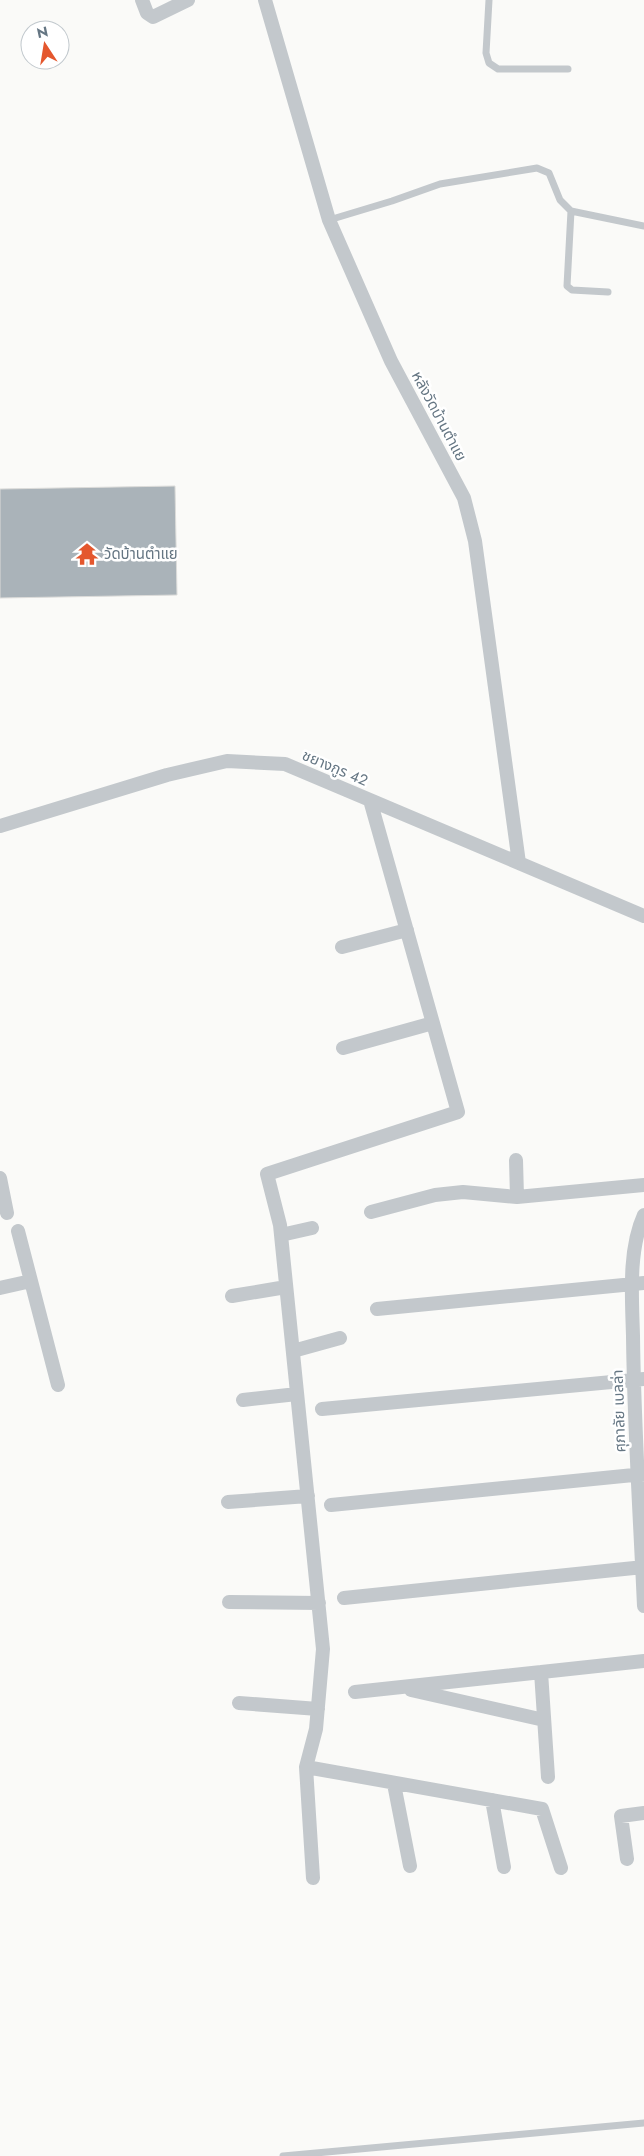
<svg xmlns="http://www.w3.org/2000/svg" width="644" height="2156" viewBox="0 0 644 2156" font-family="Jost,'Noto Sans Thai',sans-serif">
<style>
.building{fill:#aab3b9;stroke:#dcdcda}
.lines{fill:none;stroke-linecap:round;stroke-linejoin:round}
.service{stroke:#c3c8cc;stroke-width:7}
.minor{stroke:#c3c8cc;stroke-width:14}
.labels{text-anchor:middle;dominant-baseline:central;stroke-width:5;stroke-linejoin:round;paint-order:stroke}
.street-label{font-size:15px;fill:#657683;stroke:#fff}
.poi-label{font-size:15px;fill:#657683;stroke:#fff;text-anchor:start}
</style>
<rect width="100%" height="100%" fill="#fafaf8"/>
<!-- building -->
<path class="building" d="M175 486 177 595 0 598V489Z"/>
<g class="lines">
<!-- service -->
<path class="service" d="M489 0 486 53 489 63 498 69H568
M571 211 567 286 572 290 608 292
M329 220 392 201 440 184 537 168 549 173 560 200 571 211 644 226
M283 2156 644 2123"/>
<!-- minor -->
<path class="minor" d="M142 0 147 13 153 17 188 0
M265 0 329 220 391 361 464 498 475 541 519 863
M0 826 167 775 227 761 285 764 644 916
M342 947 407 930
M343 1048 433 1023
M516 1160 517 1197
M0 1178 7 1213
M371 1212 435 1195 463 1192 517 1197 644 1185
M644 1215C628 1250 632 1298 633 1336 634 1426 640 1516 644 1606
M18 1231 58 1385
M281 1235 312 1228
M0 1288 31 1281
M232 1296 286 1287
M377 1309 644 1283
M293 1351 340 1338
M243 1400 297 1394
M322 1409 644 1379
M228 1502 308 1496
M331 1505 644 1474
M344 1598 644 1567
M229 1602 319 1603
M541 1672 548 1777
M411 1690 544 1720
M355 1692 644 1661
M239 1703 318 1709
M306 1767 542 1809 561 1868
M394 1784 410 1866
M492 1800 504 1867
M627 1859 621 1816 644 1813
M313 1878 306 1767 316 1729 323 1649 280 1225 267 1174 458 1112 370 800"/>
</g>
<!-- icons -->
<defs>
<symbol id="temple-bare" viewBox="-9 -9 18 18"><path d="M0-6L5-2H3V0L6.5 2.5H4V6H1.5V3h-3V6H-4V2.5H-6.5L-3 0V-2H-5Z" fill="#e4572e" stroke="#fff" stroke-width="2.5" paint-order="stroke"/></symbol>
</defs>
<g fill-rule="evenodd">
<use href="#temple-bare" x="71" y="538" width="32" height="32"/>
</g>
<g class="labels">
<!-- street labels -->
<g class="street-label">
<text transform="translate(439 416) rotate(62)">หลังวัดบ้านตำแย</text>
<text transform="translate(335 768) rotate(23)">ชยางกูร 42</text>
<text transform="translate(619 1411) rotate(-92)">ศุภาลัย เบลล่า</text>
</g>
<!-- poi labels -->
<g class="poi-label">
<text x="104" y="554">วัดบ้านตำแย</text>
</g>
</g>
<!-- north arrow -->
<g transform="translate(45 45) rotate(348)"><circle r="24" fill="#ffffff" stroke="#c1c8cd"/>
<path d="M0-4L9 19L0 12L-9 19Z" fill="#e4572e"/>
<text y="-8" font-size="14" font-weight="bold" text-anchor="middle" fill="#657683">N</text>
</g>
</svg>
